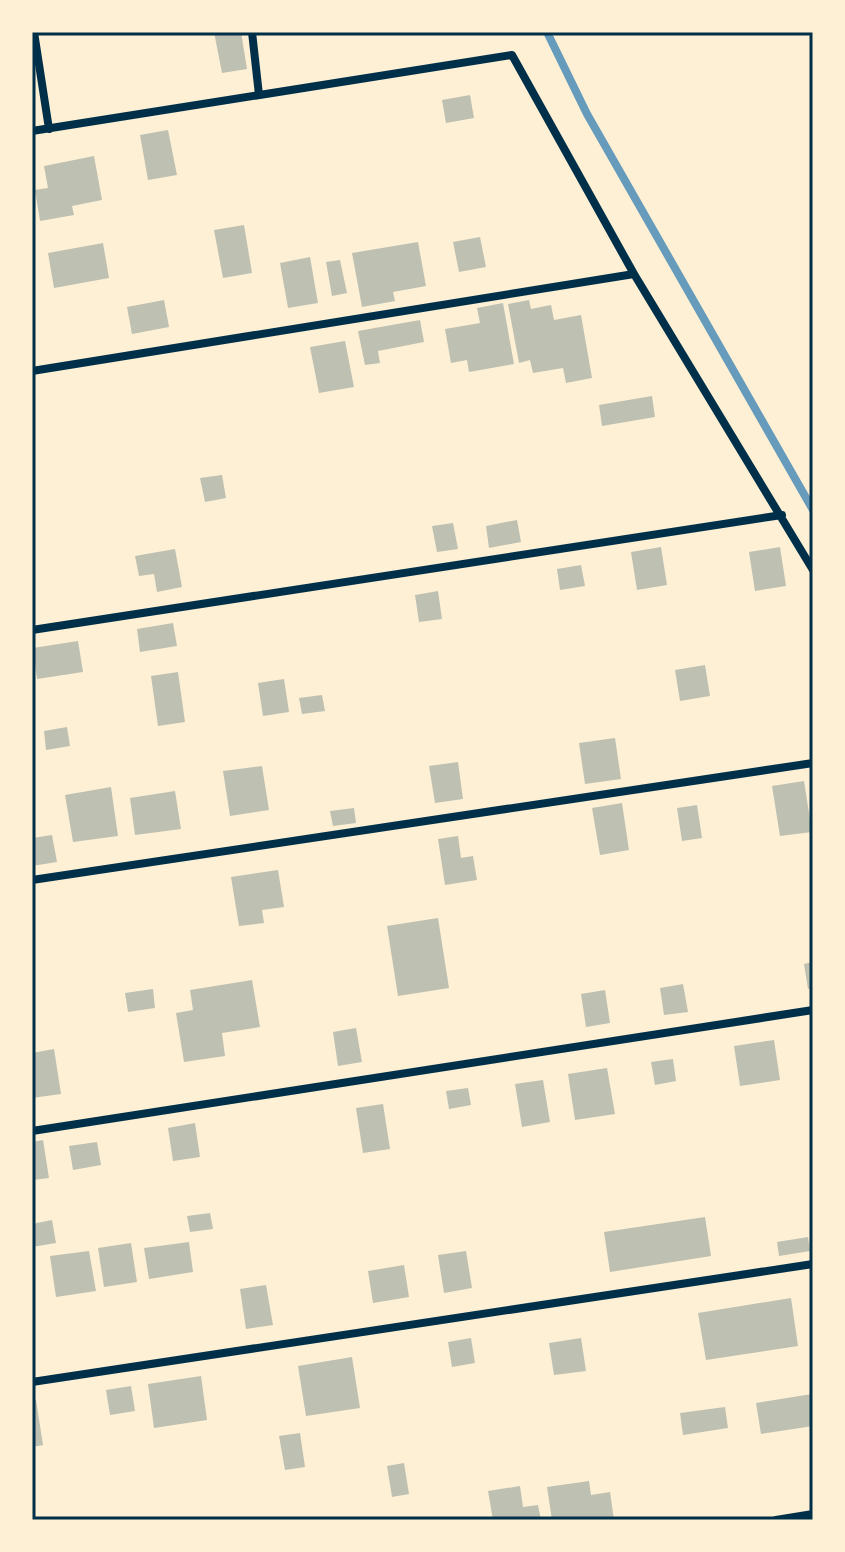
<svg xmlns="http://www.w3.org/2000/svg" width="845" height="1552" viewBox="0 0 845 1552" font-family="Raleway,sans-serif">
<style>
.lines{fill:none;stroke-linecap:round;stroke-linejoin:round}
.stream{stroke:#669bbc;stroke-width:8}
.building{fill:#bec0b2}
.minor{stroke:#003049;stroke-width:8}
.neatline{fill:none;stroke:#003049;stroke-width:3}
</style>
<rect width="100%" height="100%" fill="#fdf0d5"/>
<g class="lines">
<!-- stream -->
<path class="stream" d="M547 32 587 114 813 510"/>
</g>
<!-- building -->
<path class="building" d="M214 32H241L247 69 222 73Z
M470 95 474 118 446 123 442 100Z
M168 130 177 175 148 180 140 135Z
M94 156 102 200 72 206 74 215 40 221 35 190 48 188 44 166Z
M244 225 252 273 223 278 214 230Z
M480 237 486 267 459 272 453 242Z
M418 242 426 286 393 292 395 301 362 307 352 253Z
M103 243 109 278 54 288 48 253Z
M310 257 318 303 288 308 280 263Z
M340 260 347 293 332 296 326 262Z
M164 300 169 327 132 334 127 307Z
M529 300 531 309 551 305 554 320 581 315 592 378 566 383 563 368 533 373 530 360 519 363 508 304Z
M503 303 514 364 469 372 467 360 451 363 445 329 480 323 477 308Z
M420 320 424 342 378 351 380 363 365 365 358 331Z
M345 341 354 387 319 393 310 347Z
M652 396 655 417 602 426 599 405Z
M222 475 226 498 205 502 200 478Z
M517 520 521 542 489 548 486 526Z
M453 523 458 549 437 552 432 526Z
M661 547 667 585 637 590 631 552Z
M780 547 786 586 755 591 749 552Z
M175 549 182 587 157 592 154 574 139 576 135 556Z
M581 565 585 586 560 590 557 569Z
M438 591 442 619 419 622 415 595Z
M173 623 177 646 140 652 137 629Z
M78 641 83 672 37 679 33 648Z
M705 665 710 696 680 701 675 670Z
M178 672 185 722 158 726 151 676Z
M284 679 289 712 263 716 258 683Z
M322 695 325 711 302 714 299 698Z
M67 727 70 746 46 750 44 731Z
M615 738 621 779 585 784 579 743Z
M458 762 463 799 435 803 429 766Z
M262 766 269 810 230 816 223 771Z
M804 781 812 832 780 836 772 786Z
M111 787 118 836 73 842 65 795Z
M175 791 181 829 135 835 130 798Z
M622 803 629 850 600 855 592 808Z
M697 805 702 838 682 841 677 808Z
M354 808 356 823 333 826 330 811Z
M52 835 57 862 32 866V838Z
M458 836 461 858 473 856 477 880 445 885 438 839Z
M278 870 284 907 262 910 264 923 239 926 231 877Z
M438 918 449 988 398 996 387 926Z
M813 962V988L808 989 804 964Z
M252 980 260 1027 222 1033 225 1056 184 1062 176 1013 193 1010 190 990Z
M683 984 688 1012 664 1015 660 988Z
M153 989 155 1008 128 1012 125 993Z
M605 990 610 1023 586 1027 581 994Z
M356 1028 362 1062 338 1066 333 1032Z
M774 1040 780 1080 740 1086 734 1046Z
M54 1049 61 1094 32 1098V1053Z
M673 1059 676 1081 655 1085 651 1062Z
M607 1068 615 1114 575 1120 568 1074Z
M543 1080 550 1122 522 1127 515 1084Z
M468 1088 471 1105 449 1109 446 1091Z
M383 1104 390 1149 363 1153 356 1108Z
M195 1123 200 1157 173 1161 168 1128Z
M43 1140 49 1178 33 1180 32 1142Z
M97 1142 101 1165 73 1170 69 1146Z
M210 1213 213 1229 190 1232 187 1216Z
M705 1217 711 1256 610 1272 604 1232Z
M52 1220 56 1243 32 1247V1224Z
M808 1237 810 1251 779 1256 777 1242Z
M189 1242 193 1272 149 1279 144 1248Z
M131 1243 137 1282 104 1287 98 1248Z
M89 1251 96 1291 56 1297 50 1256Z
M466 1251 472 1288 444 1293 438 1255Z
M404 1265 409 1297 373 1303 368 1271Z
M266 1285 273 1325 246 1329 240 1289Z
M791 1298 798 1346 706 1360 698 1313Z
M471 1338 475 1363 452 1367 448 1342Z
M581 1338 586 1371 554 1375 549 1343Z
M352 1357 360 1408 306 1416 298 1366Z
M201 1376 207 1420 154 1428 148 1384Z
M131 1386 135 1411 110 1415 106 1390Z
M812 1394 813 1426 761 1434 756 1403Z
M36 1400 43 1445 32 1447V1401Z
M725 1407 728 1428 683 1435 680 1413Z
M300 1433 305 1467 285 1470 279 1436Z
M404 1463 409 1494 392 1497 387 1466Z
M589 1481 591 1495 610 1492 614 1520H552L547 1487Z
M520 1486 523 1507 538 1505 541 1520H493L488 1491Z"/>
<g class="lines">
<!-- minor -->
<path class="minor" d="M34 32 49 129
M252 32 259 95
M32 131 512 55 634 274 813 570
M32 371 634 274
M32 630 782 515
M32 880 813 763
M32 1131 813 1010
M32 1382 813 1264
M776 1520 813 1514"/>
</g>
<!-- border -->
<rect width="845" height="1552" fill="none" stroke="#fdf0d5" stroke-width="68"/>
<rect x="34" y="34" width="777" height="1484" class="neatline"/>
</svg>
